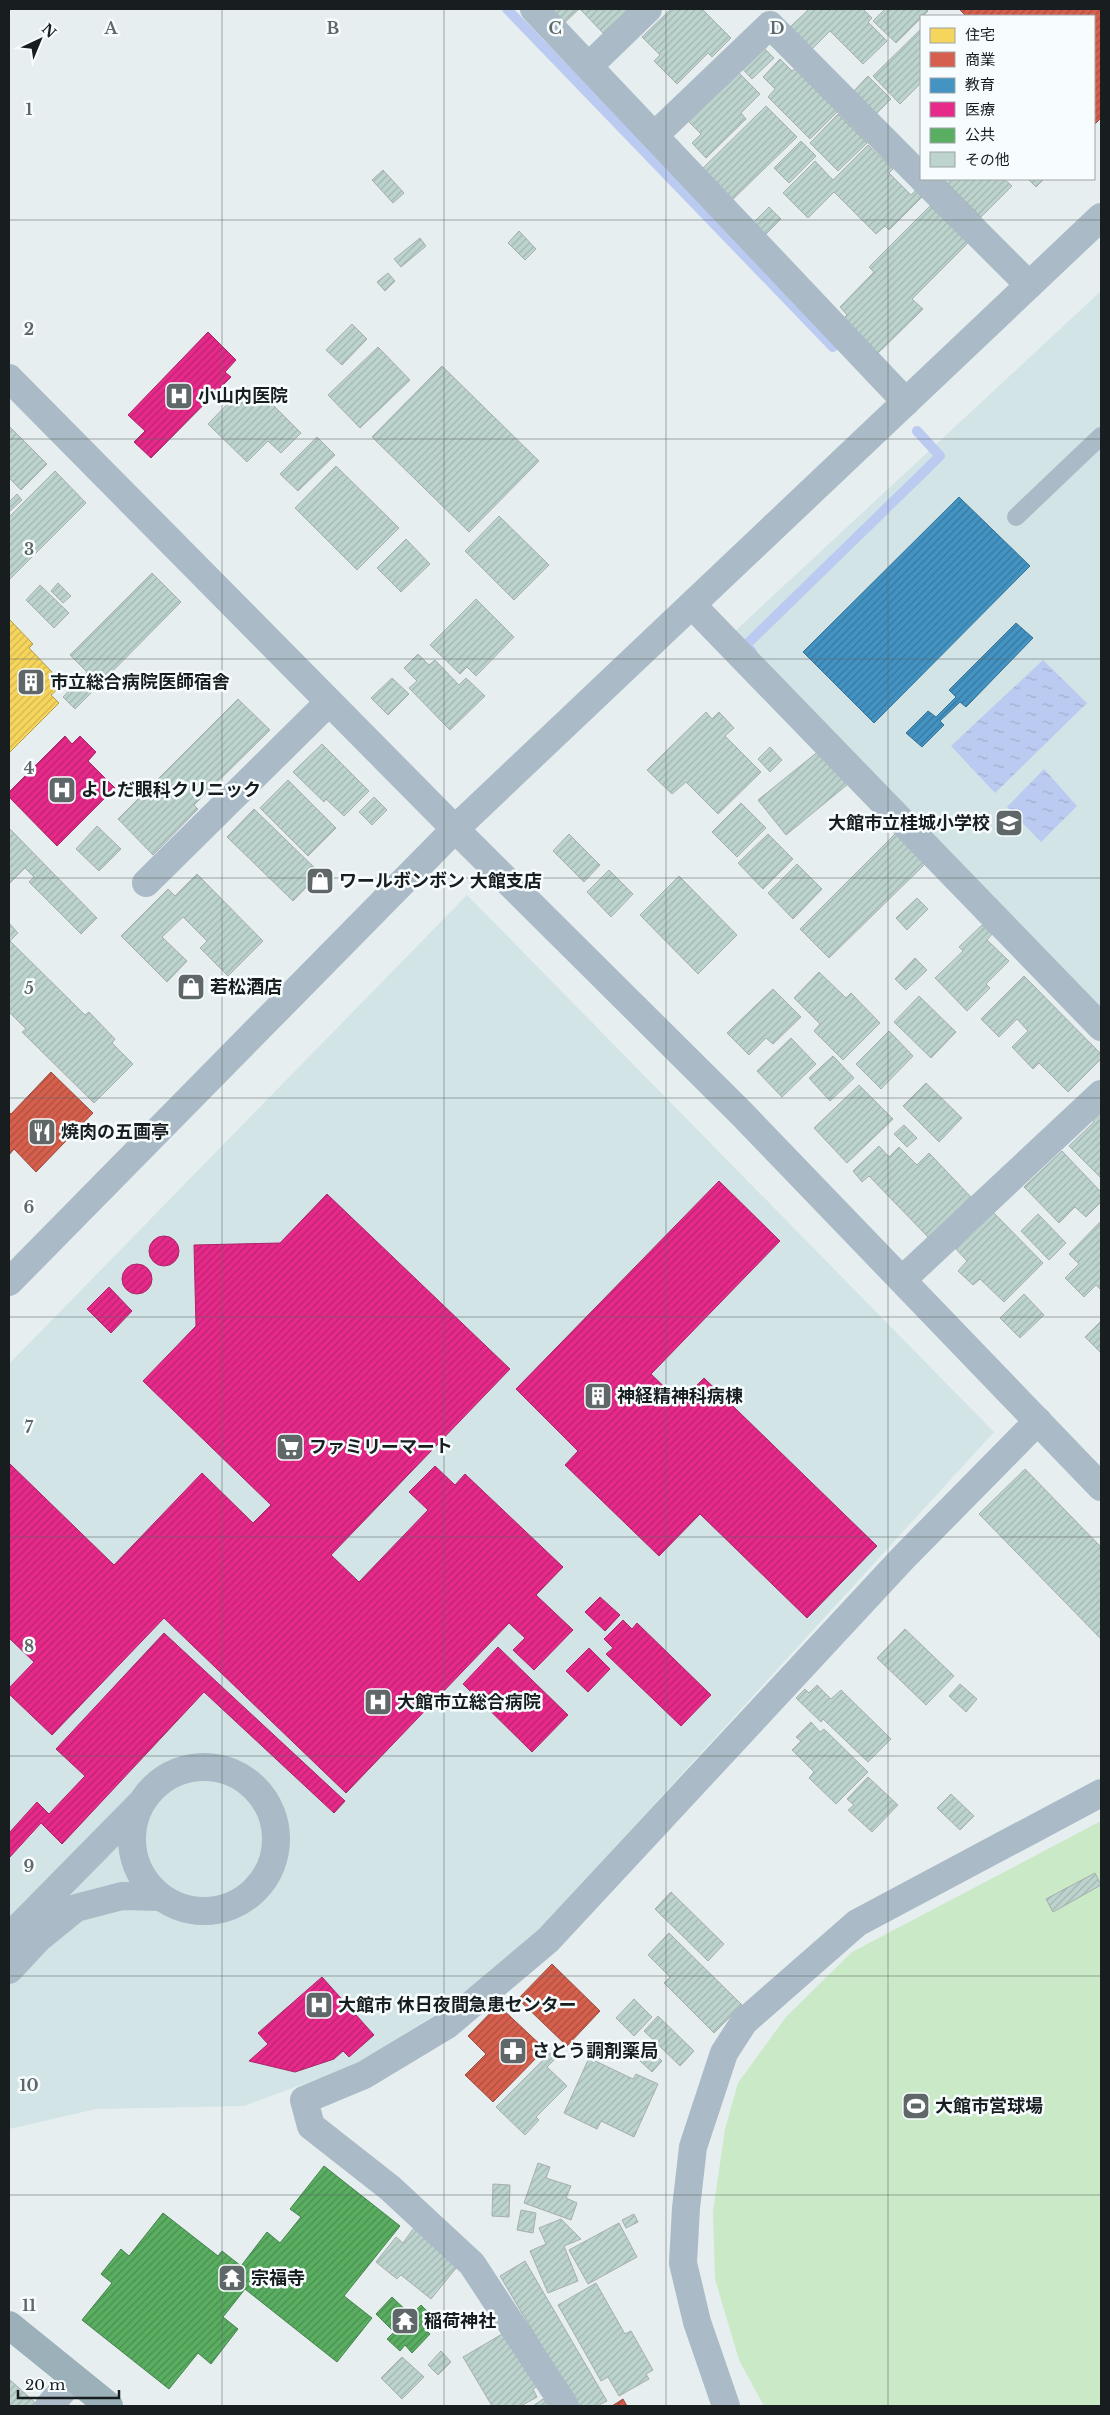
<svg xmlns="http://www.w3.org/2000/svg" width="1110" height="2415" viewBox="0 0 1110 2415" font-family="'Libre Baskerville','Noto Sans JP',serif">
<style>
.built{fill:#d2e4e6}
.green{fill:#cae9c6}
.water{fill:url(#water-ripples)}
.homes{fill:url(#homes-hatch);stroke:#b39e4a}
.shops{fill:url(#shops-hatch);stroke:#9d4c3f}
.schools{fill:url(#schools-hatch);stroke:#367092}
.health{fill:url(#health-hatch);stroke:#a9266a}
.public{fill:url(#public-hatch);stroke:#46834d}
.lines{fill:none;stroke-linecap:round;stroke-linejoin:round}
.stream{stroke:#bbcaf1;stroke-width:10}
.building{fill:url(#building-hatch);stroke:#a8aeae}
.service{stroke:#aabac6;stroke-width:18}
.minor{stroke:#aabac6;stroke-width:28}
.tertiary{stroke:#aabac6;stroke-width:28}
.trunk{stroke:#9cb0ba;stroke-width:28}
.grid{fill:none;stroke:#606768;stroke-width:1;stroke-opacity:0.55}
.labels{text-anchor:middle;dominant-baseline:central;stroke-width:5;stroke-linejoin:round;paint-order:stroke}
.poi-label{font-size:18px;font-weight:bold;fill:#181e1f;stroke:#f7fdfe;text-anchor:start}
.grid-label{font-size:16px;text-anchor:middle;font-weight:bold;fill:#606768;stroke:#f7fdfe;stroke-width:5;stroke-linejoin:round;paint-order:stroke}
</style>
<defs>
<pattern id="water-ripples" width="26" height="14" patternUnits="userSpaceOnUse" patternTransform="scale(1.25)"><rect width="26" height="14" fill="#bbcaf1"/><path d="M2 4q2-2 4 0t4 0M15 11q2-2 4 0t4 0" fill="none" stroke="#a0adce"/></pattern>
<pattern id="homes-hatch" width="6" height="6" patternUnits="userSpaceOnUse" patternTransform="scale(1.25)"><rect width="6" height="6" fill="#f6d55c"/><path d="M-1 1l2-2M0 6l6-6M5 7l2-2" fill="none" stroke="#d2b650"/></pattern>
<pattern id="shops-hatch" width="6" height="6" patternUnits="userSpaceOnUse" patternTransform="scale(1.25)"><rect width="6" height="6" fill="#d6604d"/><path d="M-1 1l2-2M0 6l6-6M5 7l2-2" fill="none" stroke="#ad4f3f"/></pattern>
<pattern id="schools-hatch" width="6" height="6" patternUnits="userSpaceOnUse" patternTransform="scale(1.25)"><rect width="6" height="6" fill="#4393c3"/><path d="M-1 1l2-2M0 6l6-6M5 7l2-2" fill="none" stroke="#37779e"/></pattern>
<pattern id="health-hatch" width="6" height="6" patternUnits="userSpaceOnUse" patternTransform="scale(1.25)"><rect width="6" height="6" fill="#e7298a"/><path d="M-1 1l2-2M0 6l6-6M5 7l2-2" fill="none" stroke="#ba2370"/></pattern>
<pattern id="public-hatch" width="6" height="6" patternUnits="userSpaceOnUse" patternTransform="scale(1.25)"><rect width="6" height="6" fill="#5aae61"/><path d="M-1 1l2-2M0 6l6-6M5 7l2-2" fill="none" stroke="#498d4f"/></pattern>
<pattern id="building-hatch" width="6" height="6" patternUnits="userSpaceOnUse" patternTransform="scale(1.25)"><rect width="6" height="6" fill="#bcd3ce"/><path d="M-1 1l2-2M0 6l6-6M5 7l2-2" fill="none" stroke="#a1b5b0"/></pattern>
</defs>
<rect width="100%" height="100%" fill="#e6eef0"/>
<!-- built -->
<path class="built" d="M1101 291V1012L732 634Z
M467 895 994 1432 501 1972 358 2064 244 2106 96 2109 9 2129V1364Z"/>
<!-- green -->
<path class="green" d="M1101 1821V2406H764L739 2360 715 2279 713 2212 725 2129 738 2083 786 2017 852 1952Z"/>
<!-- water -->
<path class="water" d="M1043 660 1087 703 995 793 951 746Z
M1044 769 1077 806 1041 842 1007 807Z"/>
<!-- homes -->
<path class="homes" d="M9 619 33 644 29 648 52 672 48 676 59 688 51 695 59 703 9 753Z"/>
<!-- shops -->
<path class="shops" d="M959 9H1101V118L1094 125V16H966Z
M51 1072 93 1113 36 1172 14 1149 9 1155V1112L11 1114Z
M552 1964 600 2011 567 2046 518 1999Z
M498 2005 545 2049 493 2102 465 2075 486 2054 468 2036Z
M623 2399 627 2406H612Z"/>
<!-- schools -->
<path class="schools" d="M959 497 1030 566 874 723 803 652Z
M1016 623 1033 638 966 707 960 702 940 721 944 725 922 747 906 733 928 711 936 717 956 697 949 690Z"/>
<!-- health -->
<path class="health" d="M208 332 236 360 225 372 231 377 151 458 134 442 145 431 128 415Z
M65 736 72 744 80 736 96 752 88 761 115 788 57 846 9 797V792Z
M719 1181 780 1241 651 1374 680 1402 704 1378 877 1546 807 1618 700 1514 659 1556 565 1465 578 1451 516 1389Z
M327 1194 510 1369 331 1555 359 1582 428 1510 409 1492 435 1466 455 1485 465 1474 563 1567 536 1595 573 1630 534 1670 513 1650 525 1638 509 1623 346 1793 164 1618 52 1735 9 1694V1688L34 1662 9 1638V1463L114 1565 202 1473 253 1523 271 1505 143 1381 196 1326 194 1245 280 1243Z
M149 1251a15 15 0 1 1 30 0a15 15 0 1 1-30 0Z
M122 1279a15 15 0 1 1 30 0a15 15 0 1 1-30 0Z
M109 1287 132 1311 111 1333 87 1309Z
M600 1597 620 1615 605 1631 585 1612Z
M623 1620 632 1629 637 1623 711 1695 681 1726 606 1654 613 1648 604 1639Z
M164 1633 345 1801 334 1813 204 1692 62 1844 41 1823 9 1858V1833L37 1802 49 1814 85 1776 56 1749Z
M498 1647 568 1715 532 1752 463 1684Z
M589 1648 610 1669 588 1692 566 1671Z
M322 1977 374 2035 349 2057 343 2051 334 2059 295 2072 249 2061 268 2044 258 2033Z"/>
<!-- public -->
<path class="public" d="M324 2166 400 2226 344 2296 372 2318 337 2362 245 2289 223 2317 238 2329 211 2364 198 2353 169 2389 82 2320 112 2283 101 2274 121 2249 129 2256 163 2213 218 2256 222 2251 241 2266 267 2232 280 2243 301 2217 290 2209Z
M392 2297 411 2315 421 2305 432 2316 422 2326 430 2334 412 2353 405 2345 400 2351 387 2339 394 2332 376 2314Z"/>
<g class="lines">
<!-- stream -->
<path class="stream" d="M507 9 833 347
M752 652 746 645 940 456 917 431"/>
</g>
<!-- building -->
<path class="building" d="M542 9H579L560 27Z
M580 9H629L603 33Z
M671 9H702L731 38 712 57 708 53 677 84 654 61 660 55 642 37Z
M809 9H863L872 18 868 22 887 41 863 64 830 31 810 51 788 29Z
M885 9H926L928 11 896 43 873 21Z
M921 29V83L900 104 873 76Z
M759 43 774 58 752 79 738 64Z
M780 59 792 71 799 65 842 107 810 139 768 97 775 89 763 77Z
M735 69 760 94 741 113 746 119 706 158 692 143 701 134 685 118Z
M868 76 891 99 874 116 852 93Z
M766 106 797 137 729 203 699 172Z
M838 114 867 143 838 171 810 143Z
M801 141 816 156 789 183 774 168Z
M868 145 893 169 889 173 911 195 919 187 926 193 889 230 885 226 876 234 834 192 808 218 783 193 815 161 833 180Z
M383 170 404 193 393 203 372 180Z
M943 179H1004L1012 186 981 217Z
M1028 179H1044L1036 187Z
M930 206 968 243 912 299 923 309 875 356 840 322 847 315 840 307 874 272 869 267Z
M769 207 781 219 763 237 751 225Z
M519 231 536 249 525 260 508 243Z
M420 238 426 246 401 267 394 259Z
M388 273 395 281 385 291 377 282Z
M352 324 367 339 342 365 326 350Z
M378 347 410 380 360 428 328 395Z
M442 366 539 461 469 532 372 437Z
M245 386 257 397 261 393 301 433 281 453 268 441 247 462 208 424Z
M9 426 47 464 21 490 9 478Z
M317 437 335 455 298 491 280 474Z
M336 466 399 528 357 570 295 508Z
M55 471 86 503 9 580V517Z
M17 494 22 500 9 512V502Z
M499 516 549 565 514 600 465 551Z
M406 539 430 564 401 592 377 568Z
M152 573 181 602 75 709 63 697 87 672 70 655Z
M58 583 71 596 63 603 51 591Z
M40 585 69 613 54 628 26 600Z
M476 599 514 637 476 676 467 667 460 674 430 645Z
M418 654 429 665 435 660 459 685 466 678 485 696 450 730 409 688 417 681 404 668Z
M392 678 409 694 388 715 371 698Z
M238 699 270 730 194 805 198 809 153 855 118 819Z
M706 712 712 719 719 712 734 728 725 736 761 772 718 814 686 782 672 794 647 770Z
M322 744 369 791 344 816 326 799 324 802 293 772Z
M770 747 782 760 770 772 758 759Z
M820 750 848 784 786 835 758 800Z
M288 780 336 828 308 856 260 808Z
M374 797 387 810 372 825 359 812Z
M741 803 766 828 737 857 712 832Z
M254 809 320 873 293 901 227 837Z
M97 826 121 849 99 871 76 849Z
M9 828 97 918 81 934 29 882 34 877 25 868 9 884Z
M897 832 927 862 829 958 800 929Z
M569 834 600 865 584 882 553 851Z
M768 834 793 859 763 889 738 863Z
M797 864 822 889 793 919 768 893Z
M609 870 633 894 611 917 587 892Z
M197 874 263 941 228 976 200 948 207 941 183 917 162 937 187 961 167 982 121 936 168 889 175 896Z
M679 876 737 935 698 974 640 915Z
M917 898 928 909 907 930 896 918Z
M9 923 18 933 10 941 85 1015 89 1012 115 1039 112 1043 133 1064 94 1103 22 1032 26 1029 9 1012Z
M982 925 992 934 987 940 1009 961 986 984 990 988 967 1011 935 978 963 951 959 947Z
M915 958 927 970 906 990 895 979Z
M819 972 846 998 851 993 880 1023 843 1060 814 1031 820 1024 794 998Z
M1024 976 1101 1054V1059L1068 1092 1039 1063 1033 1069 1012 1047 1028 1031 1017 1019 999 1037 981 1019Z
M773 989 801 1017 773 1044 766 1038 749 1055 727 1033Z
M919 996 956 1032 931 1058 894 1022Z
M889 1031 913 1056 881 1089 856 1064Z
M791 1038 816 1064 782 1097 757 1071Z
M833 1056 854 1078 830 1101 809 1078Z
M926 1083 962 1118 939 1142 903 1106Z
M859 1085 893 1119 847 1163 814 1128Z
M1101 1104V1178L1069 1146 1094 1122 1089 1117Z
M904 1125 917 1138 907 1147 894 1134Z
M879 1146 889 1157 899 1147 917 1165 929 1153 971 1197 929 1238 869 1176 862 1182 853 1171Z
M1062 1151 1101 1192V1202L1086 1217 1075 1207 1059 1223 1024 1187Z
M992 1211 1043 1263 1004 1302 980 1279 973 1285 958 1271 967 1261 955 1248Z
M1038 1214 1066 1243 1049 1260 1021 1231Z
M1101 1221V1290L1096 1285 1084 1297 1065 1278 1079 1264 1069 1254Z
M1024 1294 1044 1315 1020 1338 1000 1318Z
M1101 1321V1353L1085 1337Z
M1025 1469 1101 1547V1639L979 1514Z
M905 1629 954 1676 926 1705 877 1658Z
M960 1684 977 1699 966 1712 949 1696Z
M817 1685 831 1699 841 1690 891 1739 868 1762 823 1719 821 1722 796 1698 805 1689 809 1693Z
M811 1722 820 1732 824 1729 868 1772 836 1804 809 1778 814 1772 792 1750 801 1741 796 1737Z
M868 1777 898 1805 872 1832 848 1810 854 1805 847 1799Z
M951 1794 974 1816 960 1830 937 1808Z
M1095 1873 1101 1885 1053 1912 1046 1899Z
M671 1892 724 1944 708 1961 655 1909Z
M669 1933 742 2005 714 2033 664 1983 670 1977 648 1955Z
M634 1999 652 2017 634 2036 616 2018Z
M658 2016 694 2051 680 2066 644 2031Z
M649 2048 662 2061 652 2072 638 2059Z
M550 2053 556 2058 547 2067 567 2086 536 2117 539 2120 525 2135 496 2107Z
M589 2058 633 2079 636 2074 658 2084 634 2137 601 2121 597 2129 564 2113Z
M538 2163 550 2167 546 2178 571 2186 566 2198 577 2203 571 2220 524 2203Z
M493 2184 510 2185 509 2217 492 2216Z
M521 2210 536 2213 533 2233 517 2230Z
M634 2214 638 2222 626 2228 622 2220Z
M561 2219 581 2239 564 2246 578 2281 548 2293 530 2251 546 2244 539 2228Z
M619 2223 637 2257 588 2284 569 2250Z
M416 2225 461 2262 431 2299 401 2275 397 2279 376 2262 396 2237 403 2243Z
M525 2261 607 2401 597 2406H572L541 2345 500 2276Z
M596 2283 625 2334 631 2331 653 2370 646 2374 649 2379 619 2396 608 2377 601 2381 558 2305Z
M509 2330 541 2384 533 2389 537 2397 521 2406H492L463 2357Z
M441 2351 451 2362 438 2375 428 2365Z
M402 2357 424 2377 402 2399 381 2378Z
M9 2379 39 2406H9Z
M543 2399 549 2406H533Z"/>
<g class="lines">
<!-- service -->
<path class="service" d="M1016 517 1101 436"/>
<!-- minor -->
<path class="minor" d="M534 9 906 402
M589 66 648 9
M655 135 770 25 921 177
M923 179 1029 285
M692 605 1101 1027
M146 883 329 702
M902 1280 1101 1094
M132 1839a72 72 0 1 1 144 0a72 72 0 1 1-144 0Z
M9 1937 139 1805
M9 1970 38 1939 76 1908 122 1896 160 1897
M49 2406 74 2378
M565 2406 472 2264 390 2188 311 2126 304 2100 364 2075 447 2025 548 1940 903 1558 1038 1421
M726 2406 697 2322 683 2263 686 2208 693 2147 724 2053 744 2022 857 1923 1101 1793"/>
<!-- tertiary -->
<path class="tertiary" d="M9 378 455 829 741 1113 1101 1487
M9 1282 455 829 1101 217"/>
<!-- trunk -->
<path class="trunk" d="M9 2325 109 2406"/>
</g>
<!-- grid -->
<path class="grid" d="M222 9V2406M444 9V2406M666 9V2406M888 9V2406M9 220H1101M9 439H1101M9 659H1101M9 878H1101M9 1098H1101M9 1317H1101M9 1537H1101M9 1756H1101M9 1976H1101M9 2195H1101"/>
<!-- icons -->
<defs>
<symbol id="hospital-square" viewBox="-11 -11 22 22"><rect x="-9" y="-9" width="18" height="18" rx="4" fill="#606768" stroke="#f7fdfe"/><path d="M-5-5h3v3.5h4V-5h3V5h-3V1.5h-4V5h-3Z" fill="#fff"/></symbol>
<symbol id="building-square" viewBox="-11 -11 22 22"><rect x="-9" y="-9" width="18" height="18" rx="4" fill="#606768" stroke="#f7fdfe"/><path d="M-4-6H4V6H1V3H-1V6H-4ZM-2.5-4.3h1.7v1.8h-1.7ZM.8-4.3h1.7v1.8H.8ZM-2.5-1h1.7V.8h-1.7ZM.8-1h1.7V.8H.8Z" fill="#fff"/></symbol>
<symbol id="school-square" viewBox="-11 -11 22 22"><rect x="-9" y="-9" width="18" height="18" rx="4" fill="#606768" stroke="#f7fdfe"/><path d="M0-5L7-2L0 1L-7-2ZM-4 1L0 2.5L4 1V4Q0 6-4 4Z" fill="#fff"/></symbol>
<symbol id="shop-square" viewBox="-11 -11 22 22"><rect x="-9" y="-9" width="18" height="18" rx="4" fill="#606768" stroke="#f7fdfe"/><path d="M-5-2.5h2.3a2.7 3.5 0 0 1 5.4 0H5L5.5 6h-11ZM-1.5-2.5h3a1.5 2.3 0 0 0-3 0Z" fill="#fff"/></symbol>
<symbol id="restaurant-square" viewBox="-11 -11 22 22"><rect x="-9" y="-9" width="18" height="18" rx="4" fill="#606768" stroke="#f7fdfe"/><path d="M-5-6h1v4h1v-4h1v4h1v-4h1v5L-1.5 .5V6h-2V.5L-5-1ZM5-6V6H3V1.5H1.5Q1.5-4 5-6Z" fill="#fff"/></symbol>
<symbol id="supermarket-square" viewBox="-11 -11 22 22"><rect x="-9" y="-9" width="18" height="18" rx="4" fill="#606768" stroke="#f7fdfe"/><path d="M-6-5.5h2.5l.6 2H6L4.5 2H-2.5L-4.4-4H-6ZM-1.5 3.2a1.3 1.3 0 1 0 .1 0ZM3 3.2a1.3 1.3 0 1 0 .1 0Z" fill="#fff"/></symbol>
<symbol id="pharmacy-square" viewBox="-11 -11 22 22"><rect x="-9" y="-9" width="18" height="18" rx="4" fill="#606768" stroke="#f7fdfe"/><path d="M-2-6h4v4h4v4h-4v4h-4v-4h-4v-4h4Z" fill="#fff"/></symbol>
<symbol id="stadium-square" viewBox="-11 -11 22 22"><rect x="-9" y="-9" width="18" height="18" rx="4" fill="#606768" stroke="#f7fdfe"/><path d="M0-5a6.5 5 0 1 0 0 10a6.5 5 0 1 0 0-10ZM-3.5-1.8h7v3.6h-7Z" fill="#fff"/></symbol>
<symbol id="temple-square" viewBox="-11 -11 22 22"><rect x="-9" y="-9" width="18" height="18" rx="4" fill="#606768" stroke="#f7fdfe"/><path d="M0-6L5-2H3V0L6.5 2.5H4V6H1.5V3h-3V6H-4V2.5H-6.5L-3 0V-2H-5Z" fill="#fff"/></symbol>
</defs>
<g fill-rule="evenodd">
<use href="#hospital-square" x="163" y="380" width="32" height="32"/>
<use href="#building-square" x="15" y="666" width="32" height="32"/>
<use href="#hospital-square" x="46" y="774" width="32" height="32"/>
<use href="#school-square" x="993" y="807" width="32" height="32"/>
<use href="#shop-square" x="304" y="865" width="32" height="32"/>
<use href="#shop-square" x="175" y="971" width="32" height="32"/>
<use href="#restaurant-square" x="26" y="1116" width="32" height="32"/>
<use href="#building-square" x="582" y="1380" width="32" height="32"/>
<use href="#supermarket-square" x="274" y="1431" width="32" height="32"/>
<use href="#hospital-square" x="362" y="1686" width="32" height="32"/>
<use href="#hospital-square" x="303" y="1989" width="32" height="32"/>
<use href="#pharmacy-square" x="497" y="2035" width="32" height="32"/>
<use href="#stadium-square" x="900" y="2090" width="32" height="32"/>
<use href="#temple-square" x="216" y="2262" width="32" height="32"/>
<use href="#temple-square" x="389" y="2305" width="32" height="32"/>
</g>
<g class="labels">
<!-- poi labels -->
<g class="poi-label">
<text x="198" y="396">小山内医院</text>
<text x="50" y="682">市立総合病院医師宿舎</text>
<text x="81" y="790">よしだ眼科クリニック</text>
<text x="990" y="823" text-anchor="end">大館市立桂城小学校</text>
<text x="339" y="881">ワールボンボン 大館支店</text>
<text x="210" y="987">若松酒店</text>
<text x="61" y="1132">焼肉の五画亭</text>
<text x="617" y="1396">神経精神科病棟</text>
<text x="309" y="1447">ファミリーマート</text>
<text x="397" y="1702">大館市立総合病院</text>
<text x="338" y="2005">大館市 休日夜間急患センター</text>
<text x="532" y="2051">さとう調剤薬局</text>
<text x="935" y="2106">大館市営球場</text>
<text x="251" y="2278">宗福寺</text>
<text x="424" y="2321">稲荷神社</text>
</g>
</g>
<g class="grid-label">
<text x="111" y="34">A</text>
<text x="333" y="34">B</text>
<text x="555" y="34">C</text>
<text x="777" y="34">D</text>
<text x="29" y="115">1</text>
<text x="29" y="335">2</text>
<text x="29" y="555">3</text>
<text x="29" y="774">4</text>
<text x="29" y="994">5</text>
<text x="29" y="1213">6</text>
<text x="29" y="1433">7</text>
<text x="29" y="1652">8</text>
<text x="29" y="1872">9</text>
<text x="29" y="2091">10</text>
<text x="29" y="2311">11</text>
</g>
<!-- border -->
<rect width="1110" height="2415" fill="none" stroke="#181e1f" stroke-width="20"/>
<!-- legend -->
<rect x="920" y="15" width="175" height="165" fill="#f7fdfe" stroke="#9ea4a5"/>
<rect x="930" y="28" width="25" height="15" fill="#f6d55c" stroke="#9ea4a5"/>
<text x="965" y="40" font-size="15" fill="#181e1f">住宅</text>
<rect x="930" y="52" width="25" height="15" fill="#d6604d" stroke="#9ea4a5"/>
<text x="965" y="65" font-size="15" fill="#181e1f">商業</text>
<rect x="930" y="78" width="25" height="15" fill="#4393c3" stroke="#9ea4a5"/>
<text x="965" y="90" font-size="15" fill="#181e1f">教育</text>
<rect x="930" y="102" width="25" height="15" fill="#e7298a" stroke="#9ea4a5"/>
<text x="965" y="115" font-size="15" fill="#181e1f">医療</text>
<rect x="930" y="128" width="25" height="15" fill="#5aae61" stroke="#9ea4a5"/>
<text x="965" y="140" font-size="15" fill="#181e1f">公共</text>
<rect x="930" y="152" width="25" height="15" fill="#bcd3ce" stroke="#9ea4a5"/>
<text x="965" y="165" font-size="15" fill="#181e1f">その他</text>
<!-- north arrow -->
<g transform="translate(40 40) rotate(44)" stroke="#f7fdfe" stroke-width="4" paint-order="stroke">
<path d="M0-4L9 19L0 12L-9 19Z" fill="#181e1f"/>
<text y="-8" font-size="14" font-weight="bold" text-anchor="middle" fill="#181e1f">N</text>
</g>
<!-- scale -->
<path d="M18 2390v8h101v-8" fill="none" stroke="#181e1f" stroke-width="2.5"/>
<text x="25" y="2390" font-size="15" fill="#181e1f" stroke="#f7fdfe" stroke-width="4" paint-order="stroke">20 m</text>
</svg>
